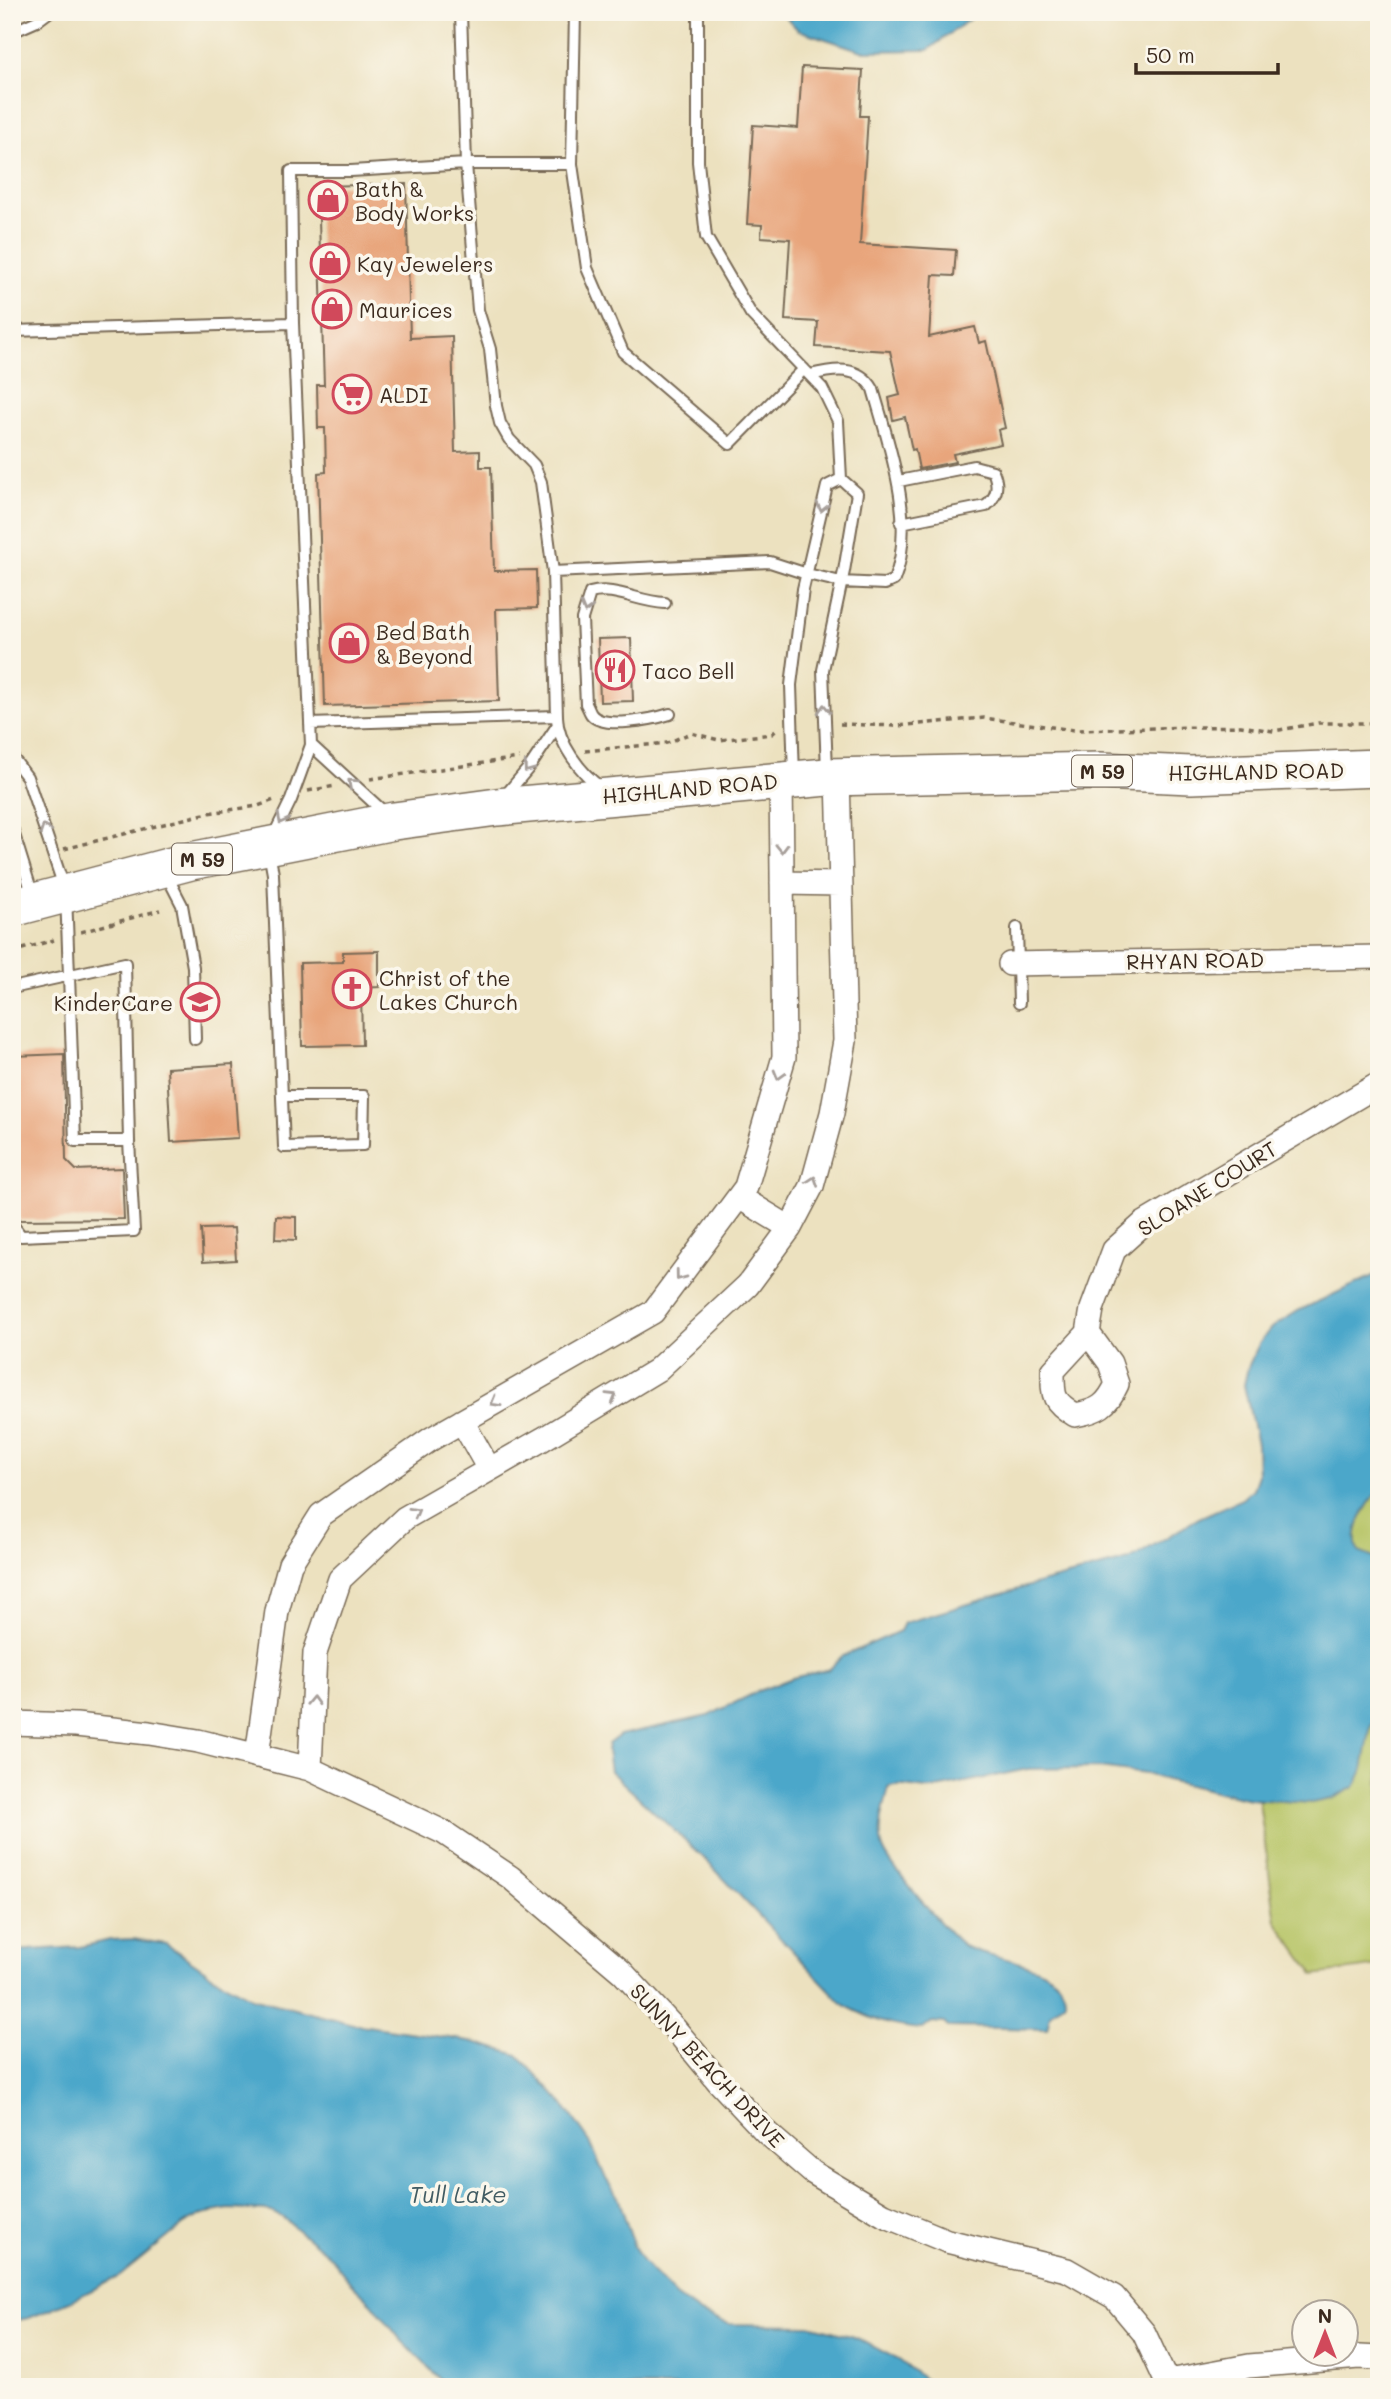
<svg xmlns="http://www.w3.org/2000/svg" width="1391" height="2399" viewBox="0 0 1391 2399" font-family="Mali,sans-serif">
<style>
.green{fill:#b8c567;stroke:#7a7842;stroke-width:2}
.water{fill:#4ca7ca;stroke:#446874;stroke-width:2}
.building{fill:#e8a57c}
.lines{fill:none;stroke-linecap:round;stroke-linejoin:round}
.service-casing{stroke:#796a56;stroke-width:14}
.minor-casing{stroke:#796a56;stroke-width:26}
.trunk-casing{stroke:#796a56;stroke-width:40}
.path{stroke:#796a56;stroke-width:3.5;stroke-dasharray:5 5;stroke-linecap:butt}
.service{stroke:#fff;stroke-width:10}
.minor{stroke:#fff;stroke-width:23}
.trunk{stroke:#fff;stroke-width:37}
.oneway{stroke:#a79f9a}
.labels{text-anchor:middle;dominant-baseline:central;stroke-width:7;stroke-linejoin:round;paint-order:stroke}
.shield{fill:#fbf7ec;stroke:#75685c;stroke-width:2}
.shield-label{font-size:19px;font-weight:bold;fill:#3b2a1e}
.poi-label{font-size:21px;fill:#3b2a1e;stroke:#fbf7ec;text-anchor:start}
.street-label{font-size:21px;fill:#3b2a1e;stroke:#fbf7ec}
.water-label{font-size:23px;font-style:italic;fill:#425c63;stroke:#fbf7ec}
</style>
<rect width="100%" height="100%" fill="#fbf7ec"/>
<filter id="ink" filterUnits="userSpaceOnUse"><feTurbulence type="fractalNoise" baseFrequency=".0143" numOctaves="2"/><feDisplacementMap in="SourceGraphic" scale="14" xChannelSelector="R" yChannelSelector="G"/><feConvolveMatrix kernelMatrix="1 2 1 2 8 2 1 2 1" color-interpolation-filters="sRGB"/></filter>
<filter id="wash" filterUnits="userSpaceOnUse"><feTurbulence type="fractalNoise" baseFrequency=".00686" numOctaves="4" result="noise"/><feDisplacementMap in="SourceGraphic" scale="28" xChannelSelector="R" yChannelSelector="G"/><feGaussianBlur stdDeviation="1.57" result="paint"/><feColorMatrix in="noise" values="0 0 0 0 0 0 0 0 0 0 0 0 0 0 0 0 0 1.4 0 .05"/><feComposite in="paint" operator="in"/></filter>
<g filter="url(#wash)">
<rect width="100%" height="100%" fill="#ece1bf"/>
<!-- green -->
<path class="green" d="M1379 1443V1966L1314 1975 1276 1921 1255 1774Z"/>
<!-- water -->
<path class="water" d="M781 12H979L928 50 862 51 798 30Z
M1379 1273V1490C1366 1506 1348 1532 1359 1552L1379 1560V1720L1371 1725 1363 1770 1355 1787 1332 1799 1311 1803 1250 1799 1166 1780 1146 1774 1099 1768 1028 1769 932 1789C917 1790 901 1782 889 1788 884 1806 876 1834 884 1851 891 1867 954 1942 968 1948 993 1959 1067 1964 1065 2001L1050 2015 1047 2029 948 2027 944 2023 932 2022 923 2029C891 2027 873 2020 844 2005L707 1861 610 1771 607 1751 608 1744 620 1735 708 1716 759 1691 792 1678 830 1669 841 1657 900 1631 904 1623 1029 1586 1129 1560 1199 1518 1242 1499 1253 1489 1258 1475 1257 1444 1244 1385 1248 1367 1259 1344 1270 1329 1298 1311Z
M133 1939 166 1944 222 1982 252 1998 353 2024 470 2041 518 2055 564 2105 590 2142 606 2179 618 2197 634 2246 642 2261 676 2296 700 2313 729 2324 810 2325 857 2338 899 2360 934 2387H448L400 2339 372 2303 348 2280 332 2258 282 2217 269 2211 229 2209 203 2214 184 2224 120 2276 72 2300 29 2318 12 2321V1951L80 1947 110 1940Z"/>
<g id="blocks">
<!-- building -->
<path class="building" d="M802 67 863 70 860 116H868L860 244 956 250 954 276 933 275 929 337 975 327 979 343 986 341 1005 428 998 430 1001 444 953 454 955 462 919 469 915 449 912 450 905 417 893 420 889 398 900 395 890 351 816 347 818 322 785 320 790 239 761 237 762 225 747 224 753 125 798 128Z
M406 184 410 338 452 336 455 452 480 451V467H491L494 571 536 570 537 608 496 609 499 701 325 706 318 473 326 472 325 428H318L317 385H324L318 186Z
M631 638 633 701 600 702 598 639Z
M379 951V987L361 988 362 1045 302 1046 300 963 343 962V952Z
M64 1054 66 1160 76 1170 122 1168 124 1219 19 1220 14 1056Z
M233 1064 238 1138 171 1142 167 1068Z
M276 1216 296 1217V1240L275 1239Z
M234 1228 236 1260 203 1262 201 1229Z"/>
</g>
</g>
<g filter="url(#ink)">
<use href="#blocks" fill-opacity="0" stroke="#796a56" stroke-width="2"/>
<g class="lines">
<defs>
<path id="service" d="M461 12 466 164 478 310 490 349 496 406 500 423 509 439 534 465 541 482 553 572
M575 12 572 164 587 268 623 352 730 444 804 369
M698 12V162L706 237 751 314 822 388 838 421 841 479
M12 32 37 21 49 12
M293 323 291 171H351L466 164H572
M12 331 293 323 311 745 291 800 273 837
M899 481 974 466 993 471C999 485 998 496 986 506L901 523
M665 603C638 602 614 586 590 593L582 619 586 704C588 707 589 711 591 714 602 730 654 719 670 714
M557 716C557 742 581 774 602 788
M310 724 557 716 553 572 770 562 807 574 841 582 885 584 894 580C917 523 889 445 873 389 859 365 834 369 810 375
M311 745 386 814
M12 757 27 777 66 893 75 1141H129L125 963 12 988
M794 776 791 685 803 589 827 486 841 479 857 493 844 571 823 670 827 770
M504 797 531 765 557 726
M12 828 33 896
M269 852 273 874 284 1147 363 1145 364 1096H283
M166 874 182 905 193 967 195 1039
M1017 928 1019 1003
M12 1224 21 1236 134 1231 129 1141"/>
<path id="minor" d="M782 883 840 884
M1010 964 1379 957
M739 1197 790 1228
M1088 1333 1110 1363 1117 1384C1107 1406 1098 1411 1075 1415 1052 1401 1053 1396 1053 1371L1088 1333 1092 1309 1114 1250 1143 1224 1379 1084
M462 1421 489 1469
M12 1723 76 1725 149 1733 198 1741 310 1769 443 1832 510 1877 622 1972 675 2029 718 2081 767 2133 812 2172 884 2215 947 2241 1067 2270 1114 2297 1144 2333 1169 2387
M257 1756 277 1611 290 1564 321 1515 431 1439 653 1312 746 1187 784 1057 781 780
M310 1769 315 1653 340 1579 405 1518 543 1439 657 1370 748 1285 790 1228 812 1186 832 1113 845 1041 838 776
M1168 2381 1249 2366 1360 2357 1379 2358"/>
<path id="trunk" d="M12 908 191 861 394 821 497 807 827 777 1100 771 1191 775 1379 768"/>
</defs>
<!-- service casing -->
<use href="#service" class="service-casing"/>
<!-- minor casing -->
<use href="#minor" class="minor-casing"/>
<!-- trunk casing -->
<use href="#trunk" class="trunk-casing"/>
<!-- path -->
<path class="path" d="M840 724 897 726 984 718 1074 730 1241 726 1274 731 1318 723H1379
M585 751 667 743 691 733 719 740 772 734 778 729
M370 779 519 758
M308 791 335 786
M64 849 208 813 258 806 274 800
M81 932 160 910
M12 952 54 940"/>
<!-- service -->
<use href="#service" class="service"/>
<!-- minor -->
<use href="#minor" class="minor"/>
<!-- trunk -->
<use href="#trunk" class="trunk"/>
</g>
<!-- one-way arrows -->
<defs><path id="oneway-chevron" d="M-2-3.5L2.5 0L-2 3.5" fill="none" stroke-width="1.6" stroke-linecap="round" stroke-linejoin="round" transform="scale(1.75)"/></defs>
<g class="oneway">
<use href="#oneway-chevron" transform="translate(822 507) rotate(103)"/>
<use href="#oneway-chevron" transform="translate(586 608) rotate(106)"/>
<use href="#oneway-chevron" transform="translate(824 709) rotate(-92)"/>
<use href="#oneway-chevron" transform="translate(528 768) rotate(127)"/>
<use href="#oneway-chevron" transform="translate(352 783) rotate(-138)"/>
<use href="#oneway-chevron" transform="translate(282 819) rotate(117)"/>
<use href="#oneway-chevron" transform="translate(45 829) rotate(-109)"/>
<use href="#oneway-chevron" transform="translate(782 848) rotate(89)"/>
<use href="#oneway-chevron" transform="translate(779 1075) rotate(106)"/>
<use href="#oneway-chevron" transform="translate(813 1181) rotate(-71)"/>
<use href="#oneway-chevron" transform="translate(680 1276) rotate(127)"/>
<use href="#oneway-chevron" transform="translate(612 1397) rotate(-31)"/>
<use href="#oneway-chevron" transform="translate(495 1402) rotate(150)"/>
<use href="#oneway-chevron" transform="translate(415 1512) rotate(-30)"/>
<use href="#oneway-chevron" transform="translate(313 1701) rotate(-88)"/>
</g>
</g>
<!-- icons -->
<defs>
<symbol id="shop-ring" viewBox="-11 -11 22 22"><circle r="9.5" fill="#fbf7ec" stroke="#d1495b" stroke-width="1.5"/><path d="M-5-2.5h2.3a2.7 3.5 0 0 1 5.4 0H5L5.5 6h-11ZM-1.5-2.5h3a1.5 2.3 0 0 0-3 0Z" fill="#d1495b"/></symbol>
<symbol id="supermarket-ring" viewBox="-11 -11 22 22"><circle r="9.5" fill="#fbf7ec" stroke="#d1495b" stroke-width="1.5"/><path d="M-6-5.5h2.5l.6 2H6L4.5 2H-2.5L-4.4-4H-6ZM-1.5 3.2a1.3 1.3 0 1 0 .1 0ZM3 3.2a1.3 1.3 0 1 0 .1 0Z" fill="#d1495b"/></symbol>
<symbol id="restaurant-ring" viewBox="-11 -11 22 22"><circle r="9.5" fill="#fbf7ec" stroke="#d1495b" stroke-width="1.5"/><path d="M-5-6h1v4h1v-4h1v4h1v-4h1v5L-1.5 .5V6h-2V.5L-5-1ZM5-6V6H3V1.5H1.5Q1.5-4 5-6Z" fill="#d1495b"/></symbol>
<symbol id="church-ring" viewBox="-11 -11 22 22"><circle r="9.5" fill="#fbf7ec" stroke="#d1495b" stroke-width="1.5"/><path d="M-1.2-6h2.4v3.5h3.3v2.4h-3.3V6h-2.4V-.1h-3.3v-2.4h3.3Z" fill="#d1495b"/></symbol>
<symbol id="school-ring" viewBox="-11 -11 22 22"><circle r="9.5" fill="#fbf7ec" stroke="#d1495b" stroke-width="1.5"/><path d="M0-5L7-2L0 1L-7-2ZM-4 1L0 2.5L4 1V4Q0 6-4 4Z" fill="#d1495b"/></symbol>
</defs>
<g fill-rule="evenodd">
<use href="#shop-ring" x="306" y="178" width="44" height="44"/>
<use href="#shop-ring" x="308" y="241" width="44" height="44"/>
<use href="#shop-ring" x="310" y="287" width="44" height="44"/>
<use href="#supermarket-ring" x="330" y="372" width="44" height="44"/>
<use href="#shop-ring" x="327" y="621" width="44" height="44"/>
<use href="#restaurant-ring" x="593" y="648" width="44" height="44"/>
<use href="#church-ring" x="330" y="967" width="44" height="44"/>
<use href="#school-ring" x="178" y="980" width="44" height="44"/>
</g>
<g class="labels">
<!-- shield labels -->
<g class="shield">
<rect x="1072" y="755.5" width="60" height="31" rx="5"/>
<rect x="172" y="843.5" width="60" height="31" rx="5"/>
</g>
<g class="shield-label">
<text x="1102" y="771">M 59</text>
<text x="202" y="859">M 59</text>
</g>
<!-- poi labels -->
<g class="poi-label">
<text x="355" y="188">Bath &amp;<tspan x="355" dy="24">Body Works</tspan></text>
<text x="357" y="263">Kay Jewelers</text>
<text x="359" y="309">Maurices</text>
<text x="379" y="394">ALDI</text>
<text x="376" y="631">Bed Bath<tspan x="376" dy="24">&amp; Beyond</tspan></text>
<text x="642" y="670">Taco Bell</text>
<text x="379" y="977">Christ of the<tspan x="379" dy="24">Lakes Church</tspan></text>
<text x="173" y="1002" text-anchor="end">KinderCare</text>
</g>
<!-- street labels -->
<g class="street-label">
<text transform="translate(1256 771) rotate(-1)">HIGHLAND ROAD</text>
<text transform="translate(690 788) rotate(-5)">HIGHLAND ROAD</text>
<text transform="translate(1195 960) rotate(-1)">RHYAN ROAD</text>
<text transform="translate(1207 1188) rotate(-32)">SLOANE COURT</text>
<text transform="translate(708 2065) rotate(47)">SUNNY BEACH DRIVE</text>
</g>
<!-- water labels -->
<g class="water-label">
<text x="458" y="2194">Tull Lake</text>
</g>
</g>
<!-- margin -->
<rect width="1391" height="2399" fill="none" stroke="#fbf7ec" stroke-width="42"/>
<!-- north arrow -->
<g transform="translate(1325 2333)"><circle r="33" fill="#fbf7ec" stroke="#aea59a" stroke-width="2"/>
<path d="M0-5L12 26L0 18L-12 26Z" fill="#d1495b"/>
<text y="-10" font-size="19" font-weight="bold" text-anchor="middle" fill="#3b2a1e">N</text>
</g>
<!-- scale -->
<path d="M1136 63v10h142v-10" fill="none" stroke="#3b2a1e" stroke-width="3.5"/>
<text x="1146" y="63" font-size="21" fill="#3b2a1e" stroke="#fbf7ec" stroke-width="5" paint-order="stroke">50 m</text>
</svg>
